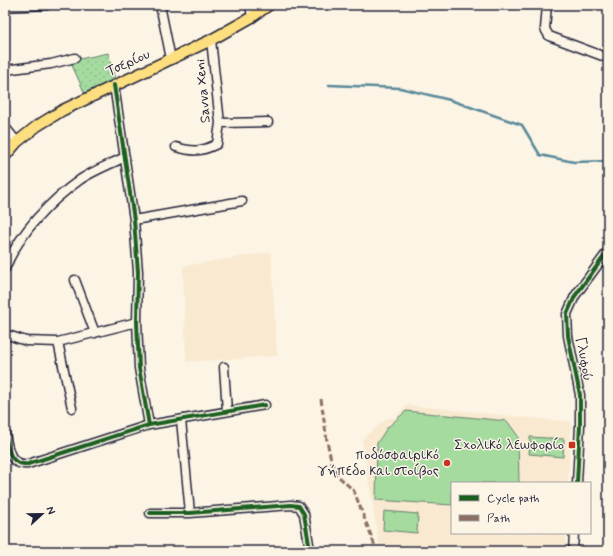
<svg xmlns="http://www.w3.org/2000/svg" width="613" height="556" viewBox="0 0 613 556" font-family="Mynerve,sans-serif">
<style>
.built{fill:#f9e9d1}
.grass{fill:#a5db9f;stroke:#647e6d}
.park{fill:url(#park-dots);stroke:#647e6d}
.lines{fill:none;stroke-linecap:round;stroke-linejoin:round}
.stream{stroke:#5a899a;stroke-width:2.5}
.minor-casing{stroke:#22223b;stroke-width:11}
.major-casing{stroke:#22223b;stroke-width:13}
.minor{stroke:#fcf5e5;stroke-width:8}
.major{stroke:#fedf80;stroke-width:10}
.quiet{stroke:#8d6e63;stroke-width:3;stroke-dasharray:6 3;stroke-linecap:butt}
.cycleway-casing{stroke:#fcf5e5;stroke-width:6}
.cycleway{stroke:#1b5e20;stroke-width:4}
.poi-dot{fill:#c8321e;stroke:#fcf5e5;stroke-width:1.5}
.labels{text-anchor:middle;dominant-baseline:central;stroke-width:3;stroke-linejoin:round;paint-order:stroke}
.street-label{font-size:14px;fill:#22223b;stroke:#fcf5e5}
.poi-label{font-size:14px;fill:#22223b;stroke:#fcf5e5;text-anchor:end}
</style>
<defs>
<pattern id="park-dots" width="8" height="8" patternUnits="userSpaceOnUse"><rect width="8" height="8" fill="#a5db9f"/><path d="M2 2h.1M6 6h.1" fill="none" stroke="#8ebc8a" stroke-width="1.8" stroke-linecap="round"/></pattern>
</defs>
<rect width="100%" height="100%" fill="#fcf5e5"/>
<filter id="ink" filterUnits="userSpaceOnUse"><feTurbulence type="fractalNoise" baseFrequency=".025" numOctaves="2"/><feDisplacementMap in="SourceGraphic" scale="8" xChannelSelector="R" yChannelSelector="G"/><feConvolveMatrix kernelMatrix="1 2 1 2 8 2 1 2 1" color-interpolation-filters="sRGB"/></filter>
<g filter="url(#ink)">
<!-- built -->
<path class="built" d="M271 252 277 356 186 362 183 266Z
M407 405 571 422 568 483H452V533H566V551H380L362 439 387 418H394Z"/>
<!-- grass -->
<path class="grass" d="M406 411 507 421 518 436 519 483H452V505L376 500 377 443 387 428Z
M530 437 564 439 563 457 529 454Z
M384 511 418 514 417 533 383 530Z"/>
<!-- park -->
<path class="park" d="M108 53 115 79 85 94 70 61Z"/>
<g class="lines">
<!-- stream -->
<path class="stream" d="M329 85 400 88 450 100 522 125 540 155 574 162 608 161"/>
<defs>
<path id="minor" d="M160 5 171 59
M250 5 252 17
M547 5 545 29 549 36 608 58
M5 7 47 5
M5 70 51 64 75 58
M114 85 134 220 138 272 137 322 139 368 149 425
M220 123 268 122
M5 127 17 142
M176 147C193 152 201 152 217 144L220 123 211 40
M134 220 242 201
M5 269C19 233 50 201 81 179 95 170 111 164 125 157
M75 280 95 333
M5 334 26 341 58 342 137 322
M58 342 72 408
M224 367 227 411
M181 420 190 513
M5 433C8 448 9 466 28 464L149 425 265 405
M577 483 580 425V395L568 336 567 314 575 296 608 251
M150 513H190L291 505 299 506 304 514 310 550
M573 551 574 533"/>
<path id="major" d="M5 156 17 142 37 126 63 110 211 40 252 17 269 5"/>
</defs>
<!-- minor casing -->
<use href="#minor" class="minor-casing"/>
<!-- major casing -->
<use href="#major" class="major-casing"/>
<!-- minor -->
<use href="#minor" class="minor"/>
<!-- major -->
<use href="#major" class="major"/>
<!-- quiet -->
<path class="quiet" d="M321 399 327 441 332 464 338 476 354 491 375 546 376 551"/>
<defs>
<path id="cycleway" d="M114 85 134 220 138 272 137 322 139 368 149 425
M5 433C8 448 9 466 28 464L149 425 265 405
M577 483 580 425V395L568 336 567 314 575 296 608 251
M150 513H190L291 505 299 506 304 514 310 550"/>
</defs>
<!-- cycleway casing -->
<use href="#cycleway" class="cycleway-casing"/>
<!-- cycleway -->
<use href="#cycleway" class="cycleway"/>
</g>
</g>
<!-- markers -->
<g class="poi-dot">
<rect x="568" y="441" width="8" height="8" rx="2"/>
<circle cx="447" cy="463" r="4"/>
</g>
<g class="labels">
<!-- street labels -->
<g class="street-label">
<text transform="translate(128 63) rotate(-24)">Τσερίου</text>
<text transform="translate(203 91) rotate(-95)">Savva Xeni</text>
<text transform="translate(584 359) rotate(80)">Γλυφού</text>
</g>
<!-- poi labels -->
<g class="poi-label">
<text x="564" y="445">Σχολικό λεωφορίο</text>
<text x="439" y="455">ποδόσφαιρικό<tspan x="439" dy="16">γήπεδο και στοίβος</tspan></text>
</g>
</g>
<!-- margin -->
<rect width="613" height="556" fill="none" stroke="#fcf5e5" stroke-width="20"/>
<rect x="10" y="10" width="593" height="536" fill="none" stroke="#22223b" stroke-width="1.5" filter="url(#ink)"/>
<!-- legend -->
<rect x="451" y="482" width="140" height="52" fill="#fcf5e5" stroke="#a5a1a1"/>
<rect x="459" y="495" width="20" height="6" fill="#1b5e20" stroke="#a5a1a1"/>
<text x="487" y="502" font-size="12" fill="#22223b">Cycle path</text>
<rect x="459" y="515" width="20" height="6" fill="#8d6e63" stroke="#a5a1a1"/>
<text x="487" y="522" font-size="12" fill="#22223b">Path</text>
<!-- north arrow -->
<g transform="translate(42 514) rotate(68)" stroke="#fcf5e5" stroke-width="3" paint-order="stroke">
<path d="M0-3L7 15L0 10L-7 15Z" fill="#22223b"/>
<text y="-6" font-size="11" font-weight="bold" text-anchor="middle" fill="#22223b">N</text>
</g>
</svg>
